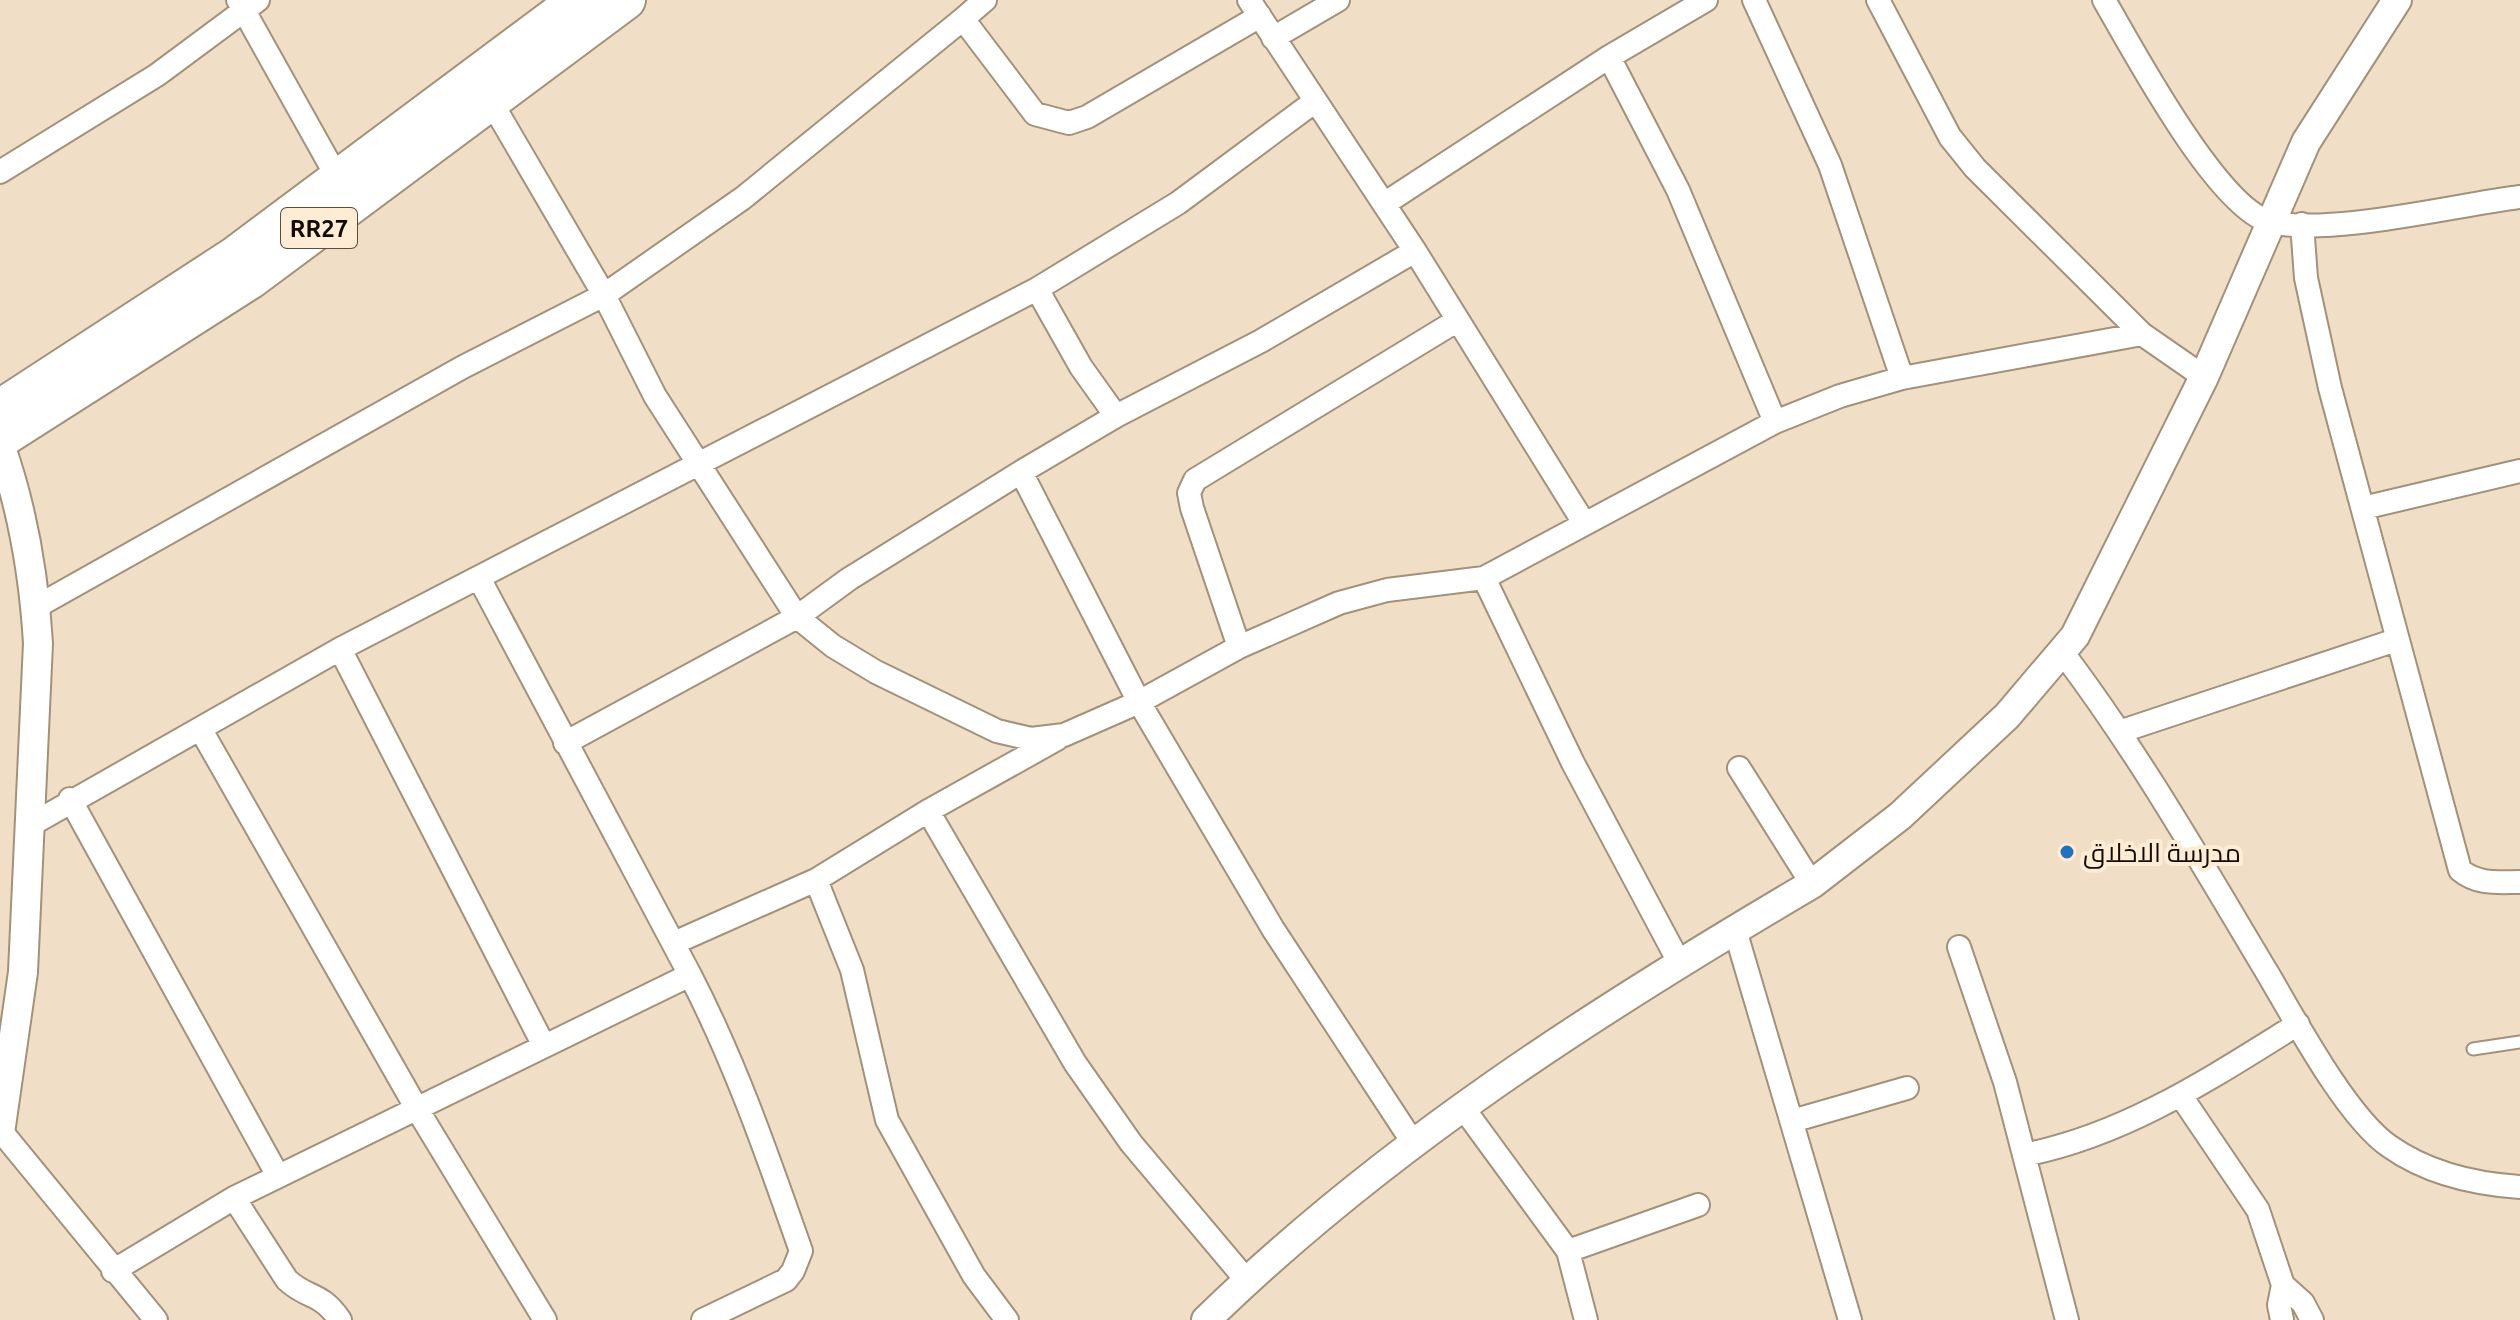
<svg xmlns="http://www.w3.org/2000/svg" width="2520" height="1320" viewBox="0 0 2520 1320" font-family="Ubuntu,Cairo,sans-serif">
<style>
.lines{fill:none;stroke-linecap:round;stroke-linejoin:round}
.service-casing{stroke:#a2917b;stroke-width:15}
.minor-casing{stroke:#a2917b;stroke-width:26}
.tertiary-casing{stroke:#a2917b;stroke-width:32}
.trunk-casing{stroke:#a2917b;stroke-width:42}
.service{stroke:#fff;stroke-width:11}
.minor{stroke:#fff;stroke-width:22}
.tertiary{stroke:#fff;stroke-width:28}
.trunk{stroke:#fff;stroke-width:38}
.poi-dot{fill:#2370bf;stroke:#ffecd4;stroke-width:3}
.labels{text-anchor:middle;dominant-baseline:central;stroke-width:8;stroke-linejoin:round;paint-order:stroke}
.shield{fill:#ffecd4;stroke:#584e42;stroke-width:2}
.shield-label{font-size:24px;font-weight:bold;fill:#110b04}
.poi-label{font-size:26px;fill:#110b04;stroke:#ffecd4;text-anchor:start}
</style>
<rect width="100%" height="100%" fill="#f1dec7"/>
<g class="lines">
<defs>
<path id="service" d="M2473 1049 2520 1042"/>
<path id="minor" d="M238 0 337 177
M1249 0 1415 251 1584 523
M1754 0 1830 165 1902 378
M1878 0 1950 137 1975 168 2142 334 2204 377
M2104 0C2132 48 2218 210 2271 222 2331 236 2455 205 2520 197
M963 19 985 0
M1273 38 1338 0
M1609 57 1678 190 1775 422
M486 93 604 295 655 396 797 617 833 646 876 672 997 731 1031 739 1064 735 1139 702 1239 647 1339 603 1387 590 1484 578 1775 422 1840 396 1902 378 2142 334
M0 172 157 75 258 0
M1384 204 1609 57 1706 0
M2302 224 2306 278 2330 388 2460 870C2478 885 2498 882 2520 882
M1037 289 1081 367 1116 416
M1021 472 1139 702 1273 929 1412 1141
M2363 508 2520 471
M1484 578 1573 763 1680 964
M36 607 463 367 604 295 743 198 963 19 1035 114 1069 123 1087 117 1260 16
M1239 647 1192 508 1189 493 1195 480 1458 320
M340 649 543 1044
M2063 653C2140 755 2202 864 2268 974 2295 1020 2347 1117 2389 1146 2427 1173 2474 1184 2520 1187
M201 730 417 1109 545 1320
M2122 731 2396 640
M565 743 797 617 849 579 1021 472 1116 416 1261 341 1415 251
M1739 768 1812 884
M70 799 278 1176
M928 811 1075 1063 1131 1143 1248 1282
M27 827 340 649 1037 289 1178 203 1314 102
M816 880 852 970 887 1120 974 1276 1007 1320
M1735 930 1850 1320
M674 943 816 880 928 811 1057 739
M1959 947 2005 1082 2067 1320
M690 975C736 1064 768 1157 801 1251L793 1271 786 1280 703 1320
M2181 1096 2258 1210 2283 1285 2303 1303 2312 1320
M1464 1109 1568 1251 1586 1320
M1792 1121 1907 1088
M1 1131 156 1320
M2024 1155C2126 1135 2211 1078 2298 1024
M234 1198 287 1280C309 1300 320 1291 340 1320
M1568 1251 1698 1205
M113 1271 234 1198 690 975 479 578
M2282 1320 2279 1305 2283 1285"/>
<path id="tertiary" d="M0 445C22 507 34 577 38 643L23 972 0 1133
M1206 1320C1386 1145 1596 1011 1812 884L1900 816 2007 716 2075 636 2204 377 2306 142 2397 0"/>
<path id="trunk" d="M0 409 235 256 578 0
M0 439 251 279 626 0"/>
</defs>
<!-- service casing -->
<use href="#service" class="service-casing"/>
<!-- minor casing -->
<use href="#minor" class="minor-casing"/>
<!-- tertiary casing -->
<use href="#tertiary" class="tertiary-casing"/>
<!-- trunk casing -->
<use href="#trunk" class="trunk-casing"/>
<!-- service -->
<use href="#service" class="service"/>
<!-- minor -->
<use href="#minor" class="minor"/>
<!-- tertiary -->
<use href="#tertiary" class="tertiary"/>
<!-- trunk -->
<use href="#trunk" class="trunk"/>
</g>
<!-- markers -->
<circle class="poi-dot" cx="2067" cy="852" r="8"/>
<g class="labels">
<!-- shield labels -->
<rect class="shield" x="281" y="208" width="76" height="40" rx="6"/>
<g class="shield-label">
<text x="319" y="228">RR27</text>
</g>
<!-- poi labels -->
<g class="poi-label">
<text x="2083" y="852">مدرسة الاخلاق</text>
</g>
</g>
</svg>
